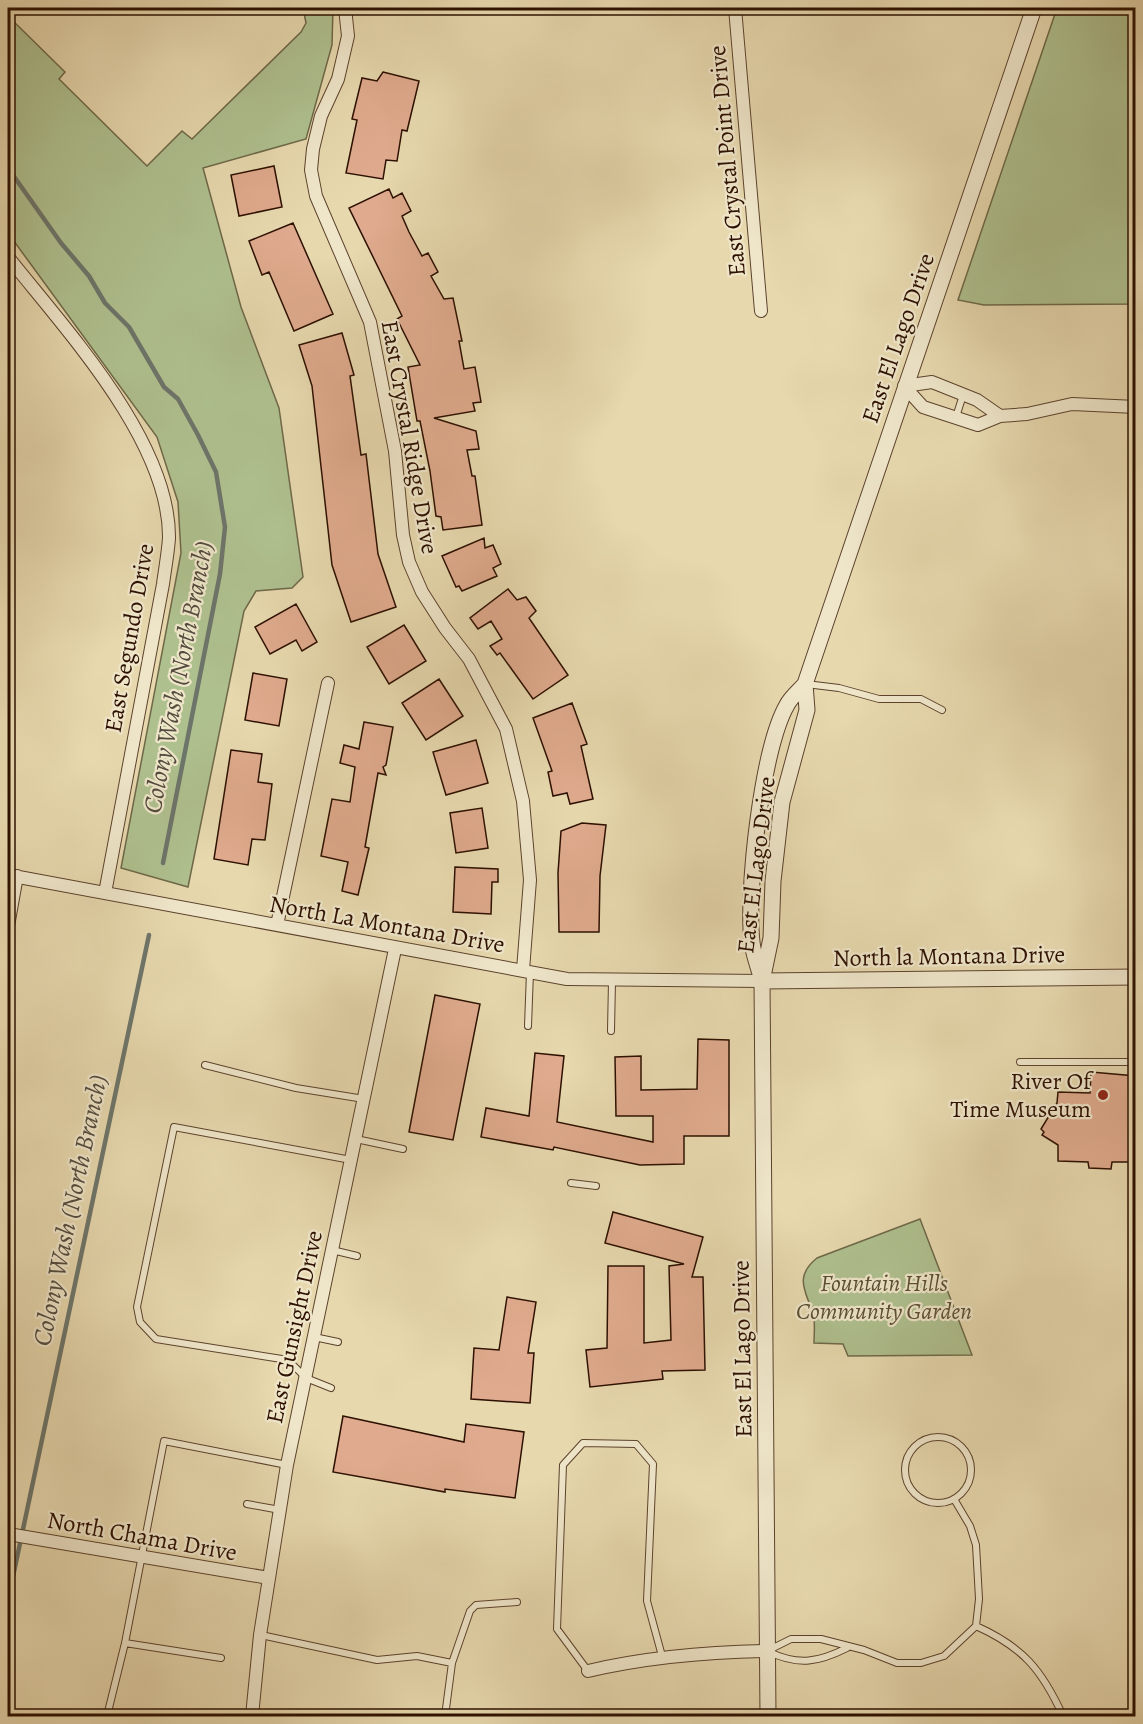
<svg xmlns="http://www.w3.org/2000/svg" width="1143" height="1724" viewBox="0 0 1143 1724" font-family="Alegreya,serif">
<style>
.green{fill:#afc08f;stroke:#6e6848;stroke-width:1.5}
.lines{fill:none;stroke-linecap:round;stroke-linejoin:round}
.stream{stroke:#6d756a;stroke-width:4.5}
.building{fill:#dfaa8d;stroke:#2d1000;stroke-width:1.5}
.service-casing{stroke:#5c422c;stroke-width:8}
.minor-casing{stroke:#5c422c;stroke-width:14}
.tertiary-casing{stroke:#5c422c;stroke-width:17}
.service{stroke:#efe6ca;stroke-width:6}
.minor{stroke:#efe6ca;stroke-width:12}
.tertiary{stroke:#efe6ca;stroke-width:15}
.poi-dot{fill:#8f2418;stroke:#efe6ca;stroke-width:2}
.labels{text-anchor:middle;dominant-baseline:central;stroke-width:4.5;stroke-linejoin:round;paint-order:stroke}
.street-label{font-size:24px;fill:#2d1000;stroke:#efe6ca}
.poi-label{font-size:24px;fill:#2d1000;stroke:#efe6ca;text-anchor:end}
.park-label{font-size:24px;font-style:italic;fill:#5a4e32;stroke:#efe6ca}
.water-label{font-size:26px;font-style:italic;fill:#524b3e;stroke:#efe6ca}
</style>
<rect width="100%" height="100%" fill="#e7d8ae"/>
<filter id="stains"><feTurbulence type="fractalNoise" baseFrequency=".00333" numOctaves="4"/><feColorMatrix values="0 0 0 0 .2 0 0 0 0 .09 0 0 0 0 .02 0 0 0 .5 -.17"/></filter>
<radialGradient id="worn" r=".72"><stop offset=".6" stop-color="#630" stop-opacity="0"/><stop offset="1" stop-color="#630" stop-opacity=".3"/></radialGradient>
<!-- green -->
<path class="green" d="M303 8H333L332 45 306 139 203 168 241 307 279 408 303 577 292 588 256 591 244 611 188 887 121 868 181 553 178 502 157 437 8 233V16L65 72 59 79 147 166 182 131 192 139 301 32 306 23Z
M1057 8H1135V304L984 305 958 300Z
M920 1219 972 1355 848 1356 843 1344 814 1343C814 1335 815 1326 814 1319 809 1294 791 1279 817 1258Z"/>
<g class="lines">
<!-- stream -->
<path class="stream" d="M8 168 61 243 89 276 105 303 129 327 164 387 178 399 198 435 216 472 225 527 220 574 163 863
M8 1600 149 935"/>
</g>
<!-- building -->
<path class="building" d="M383 72 419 81 407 131 402 130 397 161 386 160 383 179 346 173 357 120 352 119 362 78 377 81Z
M274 166 282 207 239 216 231 175Z
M389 189 393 198 402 193 411 211 402 216 409 232 422 256 428 253 438 272 431 276 444 299 453 298 462 341H459L464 369 475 367 481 402 473 403 475 411 434 418 476 431 479 449 467 450 472 476H475L482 525 443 530 441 517 436 516 430 471 420 421H417L408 367 420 365 397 319 402 316 349 208Z
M293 223 333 314 294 331 269 272 262 275 249 241Z
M342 333 354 375 350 376 361 455 366 454 378 554 396 607 351 622 332 565 312 386 299 345Z
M484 538 485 548 493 545 501 564 493 568 497 576 462 591 459 586 456 587 442 556Z
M508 589 517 600 526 597 536 611 529 618 568 675 533 699 500 653 497 655 490 646 502 639 491 621 478 629 470 618Z
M296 604 317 642 302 651 296 640 270 654 255 627Z
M404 625 426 661 389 684 367 647Z
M253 673 287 679 279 726 245 720Z
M439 679 463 716 426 740 402 703Z
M572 703 587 744 581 746 593 799 570 804 567 793 553 796 548 772 552 771 533 718Z
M364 722 393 727 386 765 383 767 386 775 378 773 365 847 369 848 358 895 342 891 348 862 321 856 332 799 350 802 355 767 340 763 344 745 359 749Z
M476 740 488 783 446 795 433 752Z
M231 750 262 754 258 782 272 784 265 840 252 839 248 865 214 859Z
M482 808 488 848 456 853 450 813Z
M582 823 606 825 600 876 599 932H559L558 873 561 831Z
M455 867 498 869V882H492L491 914 453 912Z
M435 995 480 1004 453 1140 409 1132Z
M698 1039 729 1040V1136H684V1164L640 1165 554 1147 553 1150 481 1137 486 1108 529 1116 535 1053 564 1056 557 1122 653 1142V1116H616L615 1057 641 1056V1090L697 1089Z
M1091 1072 1136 1076V1162H1112L1111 1169 1089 1168 1088 1162 1058 1161V1145L1042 1135 1044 1132 1041 1129 1057 1103 1058 1092 1090 1093Z
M613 1212 703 1237 692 1277H703L705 1370 662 1371 663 1379 590 1387 586 1350 607 1348 608 1266H644V1343L671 1340 669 1266 684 1264 605 1243Z
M507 1297 536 1302 528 1353H534L530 1403 471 1399 474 1348 499 1350Z
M343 1416 464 1442 466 1424 524 1432 515 1498 445 1489V1492L333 1472Z"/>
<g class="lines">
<defs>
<path id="service" d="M956 417 963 395
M806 684 839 688 879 699H921L942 710
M528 1026 530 972
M611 1031 612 981
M1020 1062H1136
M205 1065 296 1088 364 1099
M356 1139 403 1149
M571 1183 596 1186
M332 1250 357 1256
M314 1337 338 1342
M331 1388 306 1378 288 1360 156 1339 140 1322 137 1307 174 1127 351 1160
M905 1470a33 33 0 1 1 66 0a33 33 0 1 1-66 0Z
M247 1504 280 1510
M976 1626C1023 1647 1042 1670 1063 1716
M261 1635 377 1660 417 1656 452 1663
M769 1650 791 1639H821L864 1650 897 1663H921L944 1656 976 1626 979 1599 976 1545 970 1526 954 1499
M769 1652C799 1666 819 1662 847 1648
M221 1658 125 1643 164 1441 287 1465
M588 1671 557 1629 563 1465 583 1443 636 1444 653 1464 647 1601 662 1656
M107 1716 125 1643
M445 1716 452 1663 470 1611 476 1605 517 1602"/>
<path id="minor" d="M345 8 348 36 338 79 321 116 313 149 311 170 316 196 370 322 395 451 403 535 409 562 422 592 445 628 469 659 506 729 523 801 530 880 523 970
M735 8 761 311
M8 257C65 329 170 441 169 538 168 553 165 569 163 584L105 893
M904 386 923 407 978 425 1000 416 1027 414 1072 404 1136 407
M904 386 932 382 977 400 1000 416
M8 875 567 979 762 981
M277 925 328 683
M8 926 17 876
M8 1534 269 1578
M588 1671C648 1657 706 1652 768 1651
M252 1716 260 1635 287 1465 395 949"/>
<path id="tertiary" d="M761 977C758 966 753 953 752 942 746 891 762 748 787 705 791 697 799 691 805 684L1034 8
M762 981 1136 977
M768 1716 762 981 771 938 773 881 782 802 807 710 805 684"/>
</defs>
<!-- service casing -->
<use href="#service" class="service-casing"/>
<!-- minor casing -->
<use href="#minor" class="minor-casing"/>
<!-- tertiary casing -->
<use href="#tertiary" class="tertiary-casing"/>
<!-- service -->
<use href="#service" class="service"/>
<!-- minor -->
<use href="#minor" class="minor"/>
<!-- tertiary -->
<use href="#tertiary" class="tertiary"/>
</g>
<!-- markers -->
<circle class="poi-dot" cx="1103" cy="1095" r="6"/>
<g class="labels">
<!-- street labels -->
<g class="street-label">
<text transform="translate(727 161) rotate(-95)">East Crystal Point Drive</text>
<text transform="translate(898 338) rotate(-71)">East El Lago Drive</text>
<text transform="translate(410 437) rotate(80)">East Crystal Ridge Drive</text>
<text transform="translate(129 638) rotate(-80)">East Segundo Drive</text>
<text transform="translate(756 865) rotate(-83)">East El Lago Drive</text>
<text transform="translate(387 924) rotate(10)">North La Montana Drive</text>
<text transform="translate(949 956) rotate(-1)">North la Montana Drive</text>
<text transform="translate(294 1327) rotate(-78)">East Gunsight Drive</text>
<text transform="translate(742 1349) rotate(-91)">East El Lago Drive</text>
<text transform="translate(142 1536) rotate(10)">North Chama Drive</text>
</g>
<!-- poi labels -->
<g class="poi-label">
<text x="1091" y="1081">River Of<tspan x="1091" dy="28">Time Museum</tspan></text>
</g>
<!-- park labels -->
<g class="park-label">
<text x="884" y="1283">Fountain Hills<tspan x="884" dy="28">Community Garden</tspan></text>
</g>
<!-- water labels -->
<g class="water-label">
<text transform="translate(178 677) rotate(-79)">Colony Wash (North Branch)</text>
<text transform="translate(70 1210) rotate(-78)">Colony Wash (North Branch)</text>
</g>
</g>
<!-- margin -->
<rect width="1143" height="1724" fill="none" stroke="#e7d8ae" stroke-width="30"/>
<rect x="9" y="9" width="1125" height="1706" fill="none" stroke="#2d1000" stroke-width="3"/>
<rect x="15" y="15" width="1113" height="1694" fill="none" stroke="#2d1000" stroke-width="1.5"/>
<rect width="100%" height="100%" filter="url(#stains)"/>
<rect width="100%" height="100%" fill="url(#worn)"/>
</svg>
